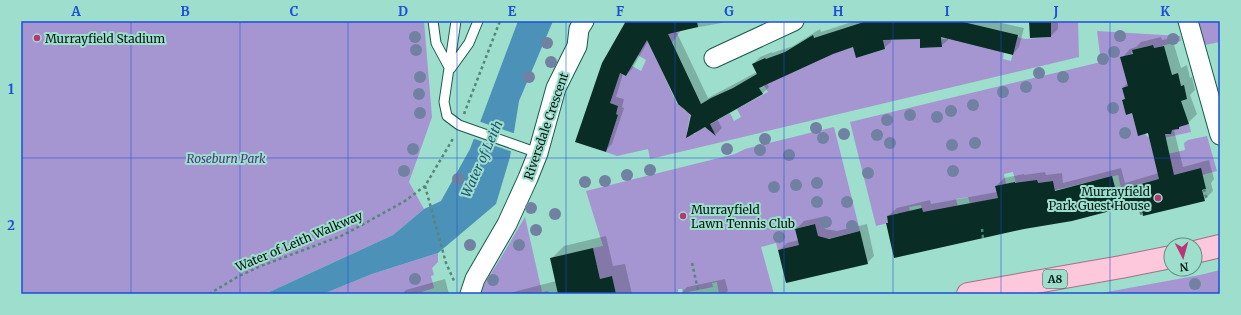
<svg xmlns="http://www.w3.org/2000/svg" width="1241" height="315" viewBox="0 0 1241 315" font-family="Merriweather,serif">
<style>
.green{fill:#a596d2}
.water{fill:#4c91b8}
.pier{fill:#9ddecc}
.shadow{fill:#0003}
.building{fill:#092c24}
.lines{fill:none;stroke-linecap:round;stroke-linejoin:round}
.service-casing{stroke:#185b4d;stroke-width:11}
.minor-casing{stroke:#185b4d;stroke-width:21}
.primary-casing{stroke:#a37286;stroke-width:24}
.path{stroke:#578679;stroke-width:2.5;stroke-dasharray:3 3;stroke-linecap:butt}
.service{stroke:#fff;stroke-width:9}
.minor{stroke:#fff;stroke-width:19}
.primary{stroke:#fdc7dc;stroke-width:22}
.tree{fill:#7181a2}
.grid{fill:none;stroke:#1d4ed8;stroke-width:1;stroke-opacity:0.55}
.poi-dot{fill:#bc3576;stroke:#9ddecc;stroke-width:1.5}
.labels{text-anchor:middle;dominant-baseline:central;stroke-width:4;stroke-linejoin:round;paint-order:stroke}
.shield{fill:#9ddecc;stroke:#2f534a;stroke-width:1}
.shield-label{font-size:11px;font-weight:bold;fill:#001812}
.poi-label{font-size:12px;fill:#001812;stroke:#9ddecc;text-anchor:start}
.street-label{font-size:12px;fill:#001812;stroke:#9ddecc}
.park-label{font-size:12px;font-style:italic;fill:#4d3580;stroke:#9ddecc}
.water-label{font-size:13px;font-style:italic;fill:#1f5471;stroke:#9ddecc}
.neatline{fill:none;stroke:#1d4ed8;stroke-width:1.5}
.grid-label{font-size:13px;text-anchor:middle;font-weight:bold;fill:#1d4ed8}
</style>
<rect width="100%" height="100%" fill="#9ddecc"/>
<!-- green -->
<path class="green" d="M21 21H424L432 117 409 182 424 209 393 235 265 294H21Z
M1051 21H1078L1079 57 650 159 648 149 617 156 606 152 618 115 607 111 616 112 618 106 610 103 619 73 626 76 632 66 641 71 646 60 631 51 666 27 681 30 672 43 656 58 677 104 680 103C682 107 683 111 687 111L692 106 687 132 695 134 704 102 702 129 730 113 734 121 741 117 737 109 768 92 757 74 763 71 821 57 853 47 856 58 885 49 883 37 890 40 920 39V48L942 47V39H947V36L1004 52 1003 59 1011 61 1017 37 1025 39 1051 37Z
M1194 21H1220V42L1205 45 1199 23H1194Z
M1097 31 1180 36 1181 41 1154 48 1152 45 1132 50 1128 86 1122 88 1125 99 1122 101 1126 114 1132 113 1138 135 1145 134 1148 137 1153 135 1171 134 1172 130 1179 129V127L1189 124 1191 132 1150 141 1154 157 1185 150 1184 143 1188 140 1207 136 1217 171 1202 175 1157 180 1121 188 1118 175 1055 190 1053 181 1039 183H1016L1013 172 1004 174 1006 184 995 186 998 198 970 204 968 197 956 199 958 207 923 215 921 205 909 207 912 218 900 221 898 213 887 216 888 223 876 226 850 122 1101 62Z
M834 127 860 231 819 241 814 224 795 229 799 245 778 250 776 243 761 247 774 294H719L717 282 712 283 713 287 683 293 682 289H678V294H616L612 276 600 279 593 248 603 246 586 191 735 154 745 149Z
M525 217 542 292 548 291 549 294H478L499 261Z
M438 253V262L432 268 434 275 431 276 434 288 415 294H323L372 274Z
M1220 270V294H1096L1200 275Z"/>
<!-- water -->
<path class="water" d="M518 21H553L519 101 510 157 496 204 438 253 372 274 323 294H265L393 235 424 209 441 201 470 149Z"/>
<!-- pier -->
<path class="pier" d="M478 121 516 134 513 152 472 138Z"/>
<!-- shadow -->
<path class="shadow" d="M626 21H733L676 31 708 98 757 72 753 64 760 57 772 52V53L793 46 820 29 821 32 855 21H993L1024 28 1019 47 1013 54 948 37V40L941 46 921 38 891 39V42L884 48 854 46 832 53 767 83 769 87 763 93 717 119 722 128 716 134 692 115 648 41 632 69 626 75 623 74 616 97 624 99 622 107 624 108 612 144 605 151 576 141 603 63Z
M1030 21H1058V29L1051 36 1030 37Z
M1161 37 1162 40 1172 38 1181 68 1187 65 1190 78 1192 77 1195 90 1190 95 1197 114 1188 123 1174 130 1183 167 1209 160 1214 179 1211 183 1213 191 1204 200 1137 203 889 222 888 216 897 208 930 200 931 204 997 192 996 186 1004 178 1024 174V175L1045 172 1046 175 1062 173 1063 183 1121 168 1125 183 1159 173 1149 132 1123 101 1126 98 1123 88 1128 82 1122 58 1130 49 1136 47 1141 42Z
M822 217 825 229 837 231 867 224 874 256 867 263 779 251 787 243 799 240 796 229 804 221Z
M606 236 613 266 625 264 632 294H506L556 281 551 259 564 246Z
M445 279 449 294H402L406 290Z
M725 279 728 291 724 294H680L687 287Z"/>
<!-- building -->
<path class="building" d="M626 21H697L698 27 668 34 701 104 711 98 733 88 757 74 752 64 765 58 766 59 785 52 813 35 814 38 867 21H959L1018 35 1013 55 941 37 942 47 920 48V39L883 40 885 49 856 58 853 47 833 54 759 88 763 94 710 124 716 136 705 127 686 138 691 115 678 104 647 40 626 76 620 73 610 103 618 106 616 114 618 115 606 152 575 142 602 63Z
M1029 21H1051V37L1030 38Z
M1153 45 1154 48 1164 46 1172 75 1178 73 1181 86 1184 85 1187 99 1181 101 1189 124 1179 127V129L1172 130 1171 134H1165L1174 175 1201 168 1206 189 1202 190 1205 201 1143 216 1141 206 1138 207 1137 204 1072 221 1024 229 894 258 886 223H888L887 216 922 208 923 212 998 198 995 186 1015 182V183L1037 180 1038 183 1053 181 1055 191 1112 176 1116 191 1159 179 1148 133 1138 136 1132 113 1126 115 1122 100 1125 99 1122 88 1128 86 1120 57 1133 54 1132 50Z
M815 224 818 236 829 239 860 231 868 264 786 283 778 250 799 245 795 229Z
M593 248 600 279 612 276 616 294H558L550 258Z"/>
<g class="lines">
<defs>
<path id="service" d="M433 21 436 43 450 69
M456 21 444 102 447 116 459 125 538 153
M451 68 469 43 478 21"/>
<path id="minor" d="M1188 21 1220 135
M714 58 794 21
M470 294 475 279 507 224 528 178 538 153 556 88 577 46 579 29 584 21"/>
<path id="primary" d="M1195 252 1220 246
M968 294 1121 267 1171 257"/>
</defs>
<!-- service casing -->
<use href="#service" class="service-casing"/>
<!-- minor casing -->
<use href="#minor" class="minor-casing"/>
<!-- primary casing -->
<use href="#primary" class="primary-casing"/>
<!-- path -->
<path class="path" d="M464 114 500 21
M425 186 446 263 455 283
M1204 189 1207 200
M1139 206 1142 217
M982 229 983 238
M692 263 698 290
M209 294 239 276 261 266 341 236 360 226 405 201 425 186 454 137"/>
<!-- service -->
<use href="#service" class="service"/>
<!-- minor -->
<use href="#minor" class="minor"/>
<!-- primary -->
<use href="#primary" class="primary"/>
</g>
<!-- trees -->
<g class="tree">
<circle cx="1120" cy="36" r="6"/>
<circle cx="415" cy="37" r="6"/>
<circle cx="1173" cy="39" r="6"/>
<circle cx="547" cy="43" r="6"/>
<circle cx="416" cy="50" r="6"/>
<circle cx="1114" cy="52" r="6"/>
<circle cx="1103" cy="59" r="6"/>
<circle cx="551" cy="62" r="6"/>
<circle cx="1039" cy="73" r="6"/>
<circle cx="420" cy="77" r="6"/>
<circle cx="529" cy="77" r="6"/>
<circle cx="1063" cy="77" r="6"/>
<circle cx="1026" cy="87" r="6"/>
<circle cx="1003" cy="92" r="6"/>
<circle cx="419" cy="94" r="6"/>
<circle cx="973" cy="105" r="6"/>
<circle cx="1113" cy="108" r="6"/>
<circle cx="951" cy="111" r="6"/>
<circle cx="420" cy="113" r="6"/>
<circle cx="910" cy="115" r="6"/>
<circle cx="937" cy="117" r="6"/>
<circle cx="887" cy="120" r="6"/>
<circle cx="816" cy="128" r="6"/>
<circle cx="1125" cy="133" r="6"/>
<circle cx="844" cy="134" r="6"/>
<circle cx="877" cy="135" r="6"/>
<circle cx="823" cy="138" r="6"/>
<circle cx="765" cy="139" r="6"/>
<circle cx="890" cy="143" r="6"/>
<circle cx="975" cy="143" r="6"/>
<circle cx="952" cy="145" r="6"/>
<circle cx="413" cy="149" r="6"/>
<circle cx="727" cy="149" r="6"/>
<circle cx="760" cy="150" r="6"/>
<circle cx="789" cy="155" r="6"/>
<circle cx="650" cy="170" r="6"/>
<circle cx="404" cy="171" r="6"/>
<circle cx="953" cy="171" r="6"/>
<circle cx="868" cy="173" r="6"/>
<circle cx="627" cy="175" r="6"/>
<circle cx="458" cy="179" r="6"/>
<circle cx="605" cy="181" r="6"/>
<circle cx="585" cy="182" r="6"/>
<circle cx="817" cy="183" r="6"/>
<circle cx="796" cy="185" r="6"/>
<circle cx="774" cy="187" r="6"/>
<circle cx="817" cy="202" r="6"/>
<circle cx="847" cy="202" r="6"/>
<circle cx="531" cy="208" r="6"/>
<circle cx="555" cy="214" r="6"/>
<circle cx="826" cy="222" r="6"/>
<circle cx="852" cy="226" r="6"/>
<circle cx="536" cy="230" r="6"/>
<circle cx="779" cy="237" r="6"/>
<circle cx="470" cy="245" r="6"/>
<circle cx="519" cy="245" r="6"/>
<circle cx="415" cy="279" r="6"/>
<circle cx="493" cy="280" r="6"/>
<circle cx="1195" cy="284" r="6"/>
</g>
<!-- grid -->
<path class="grid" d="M131 21V294M240 21V294M348 21V294M457 21V294M566 21V294M675 21V294M784 21V294M893 21V294M1001 21V294M1110 21V294M21 158H1220"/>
<!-- markers -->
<g class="poi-dot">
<circle cx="37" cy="38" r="4"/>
<circle cx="1158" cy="198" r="4"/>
<circle cx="683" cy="216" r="4"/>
</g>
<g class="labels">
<!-- shield labels -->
<rect class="shield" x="1043" y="270" width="24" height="18" rx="3"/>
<g class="shield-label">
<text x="1055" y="279">A8</text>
</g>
<!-- poi labels -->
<g class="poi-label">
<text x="45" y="38">Murrayfield Stadium</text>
<text x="1150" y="191" text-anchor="end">Murrayfield<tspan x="1150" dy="14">Park Guest House</tspan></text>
<text x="691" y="209">Murrayfield<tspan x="691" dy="14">Lawn Tennis Club</tspan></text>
</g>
<!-- street labels -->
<g class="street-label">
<text transform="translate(546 126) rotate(-71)">Riversdale Crescent</text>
<text transform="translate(299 241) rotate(-23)">Water of Leith Walkway</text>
</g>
<!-- park labels -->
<g class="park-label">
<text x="226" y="158">Roseburn Park</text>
</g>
<!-- water labels -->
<g class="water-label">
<text transform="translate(482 159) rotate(-66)">Water of Leith</text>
</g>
</g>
<!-- border -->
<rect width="1241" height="315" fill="none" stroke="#9ddecc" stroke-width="44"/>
<!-- north arrow -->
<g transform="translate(1183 257) rotate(174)"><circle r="19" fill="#9ddecc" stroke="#5e8f82"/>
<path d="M0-3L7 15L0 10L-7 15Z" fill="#bc3576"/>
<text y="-6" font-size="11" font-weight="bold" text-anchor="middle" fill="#001812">N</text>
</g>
<rect x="22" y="22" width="1197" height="271" class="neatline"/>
<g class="grid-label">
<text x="76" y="16">A</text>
<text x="185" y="16">B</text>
<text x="294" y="16">C</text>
<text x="403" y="16">D</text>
<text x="512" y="16">E</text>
<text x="620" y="16">F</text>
<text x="729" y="16">G</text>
<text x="838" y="16">H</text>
<text x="947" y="16">I</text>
<text x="1056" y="16">J</text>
<text x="1165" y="16">K</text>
<text x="11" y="94">1</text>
<text x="11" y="230">2</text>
</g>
</svg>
